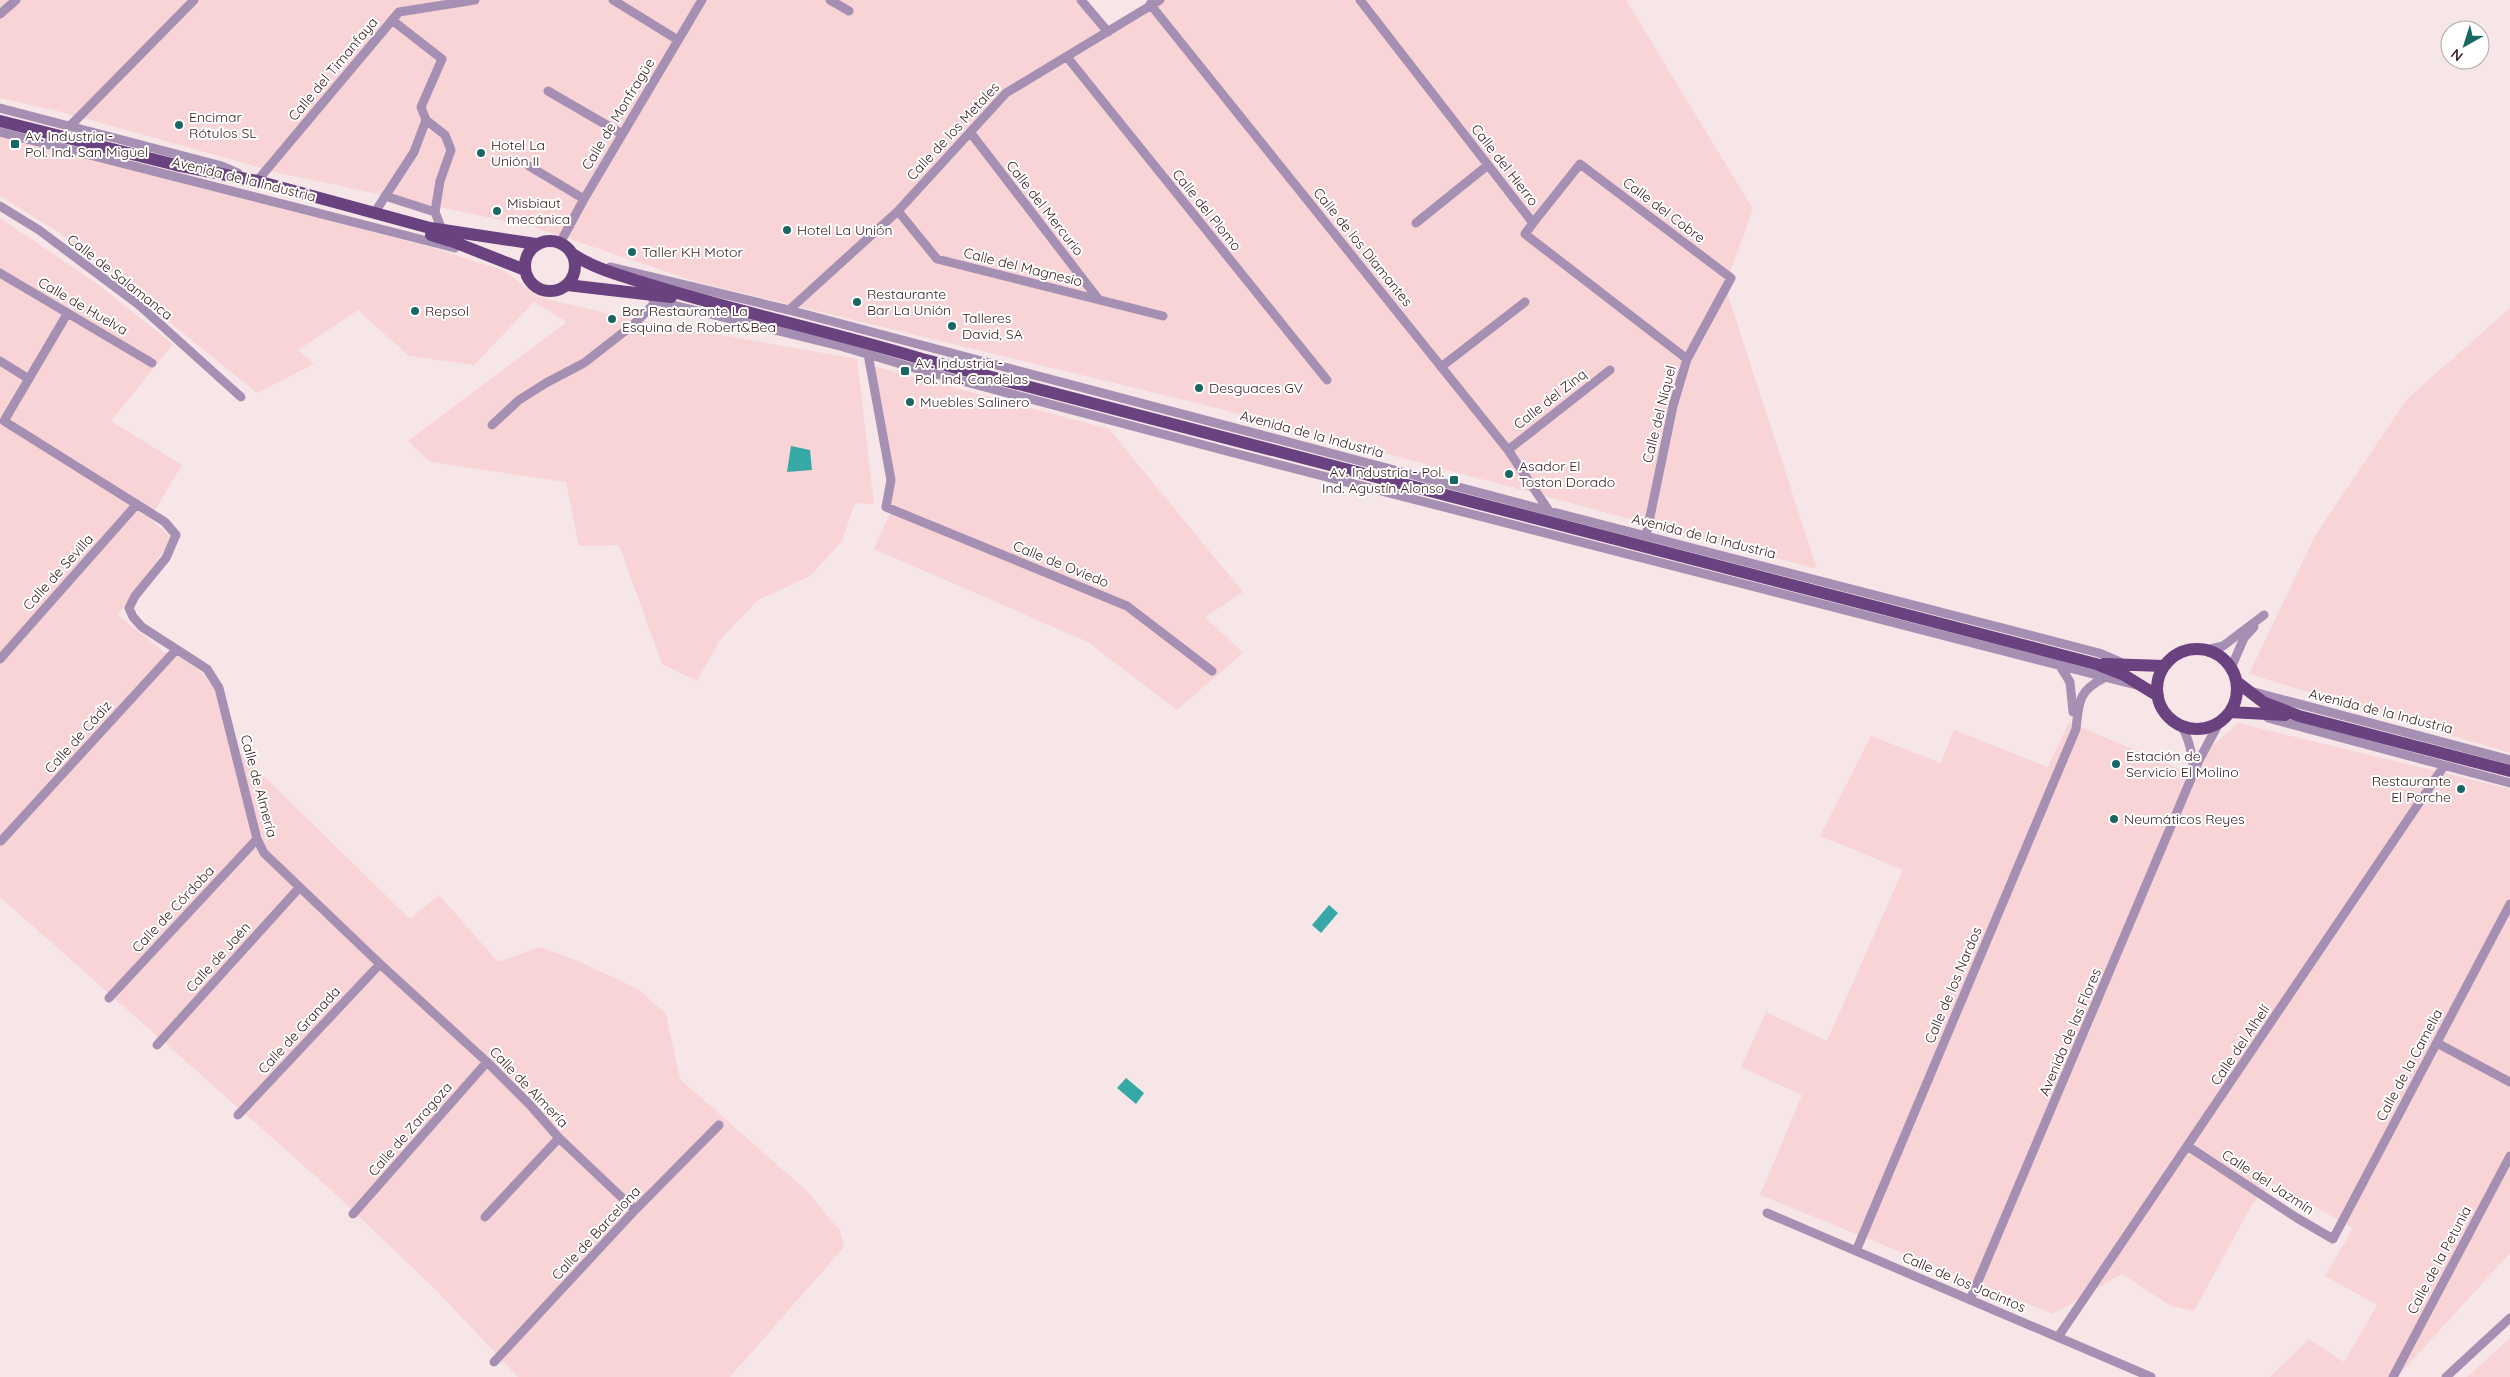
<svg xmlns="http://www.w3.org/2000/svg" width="2510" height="1377" viewBox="0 0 2510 1377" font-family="Quicksand,sans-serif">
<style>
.built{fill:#f8d4d7}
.water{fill:#36a9a7}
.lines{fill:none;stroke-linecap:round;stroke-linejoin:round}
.minor{stroke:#a58fb2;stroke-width:9}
.primary{stroke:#6a4280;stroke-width:12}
.poi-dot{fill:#196765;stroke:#fff;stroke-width:2}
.labels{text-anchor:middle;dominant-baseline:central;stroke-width:4;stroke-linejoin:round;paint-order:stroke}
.street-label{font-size:14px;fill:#3d2023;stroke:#fff}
.poi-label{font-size:14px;fill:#3d2023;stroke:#fff;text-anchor:start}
</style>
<rect width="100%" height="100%" fill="#f6e6e7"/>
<!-- built -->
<path class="built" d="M0 0H1082L1108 27 1161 0H1626L1753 209 1725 286 1817 569 1205 405 697 282 534 227 279 173 66 113 0 98Z
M0 135 430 247 505 271 538 297 636 320 857 359 874 504 855 503 842 541 810 576 758 600 720 640 697 681 662 664 619 545 579 546 566 482 430 462 408 441 567 322 534 302 474 365 409 356 358 310 298 350 314 364 257 393 60 233 0 196Z
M0 218 96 283 173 344 111 421 182 465 150 518 172 539 118 615 164 652 191 661 217 691 230 743 410 919 439 895 498 962 540 947 578 961 638 989 666 1014 680 1079 808 1192 840 1231 844 1247 730 1377H518L435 1289 331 1190 0 897Z
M2510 308V753L2249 674 2315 536 2407 399Z
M873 366 1109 429 1243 592 1205 617 1243 653 1177 710 1088 642 874 549 890 513Z
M2069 722 2198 777 2206 752 2238 723 2510 789V1253L2397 1377H2270L2309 1339 2344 1362 2377 1305 2325 1276 2353 1228 2272 1183 2253 1203 2194 1311 2171 1306 2122 1274 2053 1314 1760 1195 1802 1095 1741 1067 1766 1012 1827 1041 1903 870 1820 836 1871 736 1941 763 1954 730 2048 767Z
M2510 1338V1377H2467Z"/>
<!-- water -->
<path class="water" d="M791 446 810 450 812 470 787 472Z
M1329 905 1338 913 1321 933 1312 925Z
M1126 1078 1144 1093 1136 1104 1117 1088Z"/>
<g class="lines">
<!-- minor -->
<path class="minor" d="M613 0 678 40
M830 0 849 11
M1081 0 1108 32
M1360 0 1533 223 1525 234 1687 359
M1150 4 1508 450 1549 511
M0 14 16 0
M1067 57 1327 380
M548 91 622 134
M0 108 222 166 238 173
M426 120 445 135 451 150 440 181 435 212 442 230
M70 126 194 0
M0 132 455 248
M970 132 1099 300
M529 166 584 199
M253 179 257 181 399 12 475 0
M385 196 435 212
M0 206 39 230 139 305 241 397
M898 211 937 259 1163 316
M375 212 414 152 426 120 421 107 442 59 392 20
M1416 223 1488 165
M1533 223 1580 164 1731 278 1687 359 1673 406 1646 536
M560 243 584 199 702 0
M610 267 789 310 1549 511 2099 653 2120 662
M0 273 152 363
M653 300 840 346 921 370 1230 452 2136 685
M789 310 898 211 1006 93 1160 0
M67 314 4 421 165 522 176 535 166 558 135 596 129 608 133 617 142 627 207 669 219 688 257 839 264 853 380 964 487 1062 530 1105 559 1138 635 1210
M868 354 891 480 886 507 1127 606 1212 671
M0 361 29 379
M1441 367 1525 302
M492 425 519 400 546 383 584 363 634 324 657 301
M1508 450 1610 370
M2206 650 2223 646 2264 615
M0 659 137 504
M2060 666 2070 682 2073 712
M2231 668 2244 638 2254 627
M2254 692 2510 760
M2268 718 2510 783
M2181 725C2190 740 2192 755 2194 772
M1 841 175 651
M109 998 257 839
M2437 1043 2510 1082
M157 1045 299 888
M238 1115 380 964
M2189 1147 2297 1218 2333 1239 2510 904
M1767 1213 2151 1377
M353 1214 487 1062
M485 1217 559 1138
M1856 1251 2076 729C2079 702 2078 691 2104 678
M1970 1300 2199 760 2219 723
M2058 1337 2444 766
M494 1362 635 1210 719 1125
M2393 1377 2510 1156
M2446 1377 2510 1318"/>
<!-- primary -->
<path class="primary" d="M0 121 176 165 257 181 430 228 536 244
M431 235 454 242 525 270
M525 266a25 25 0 1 1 50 0a25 25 0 1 1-50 0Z
M571 253C596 270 623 276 651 285 741 313 833 332 922 359L2096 664 2124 675 2158 696
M567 285 671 297
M2157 689a40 40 0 1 1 80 0a40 40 0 1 1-80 0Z
M2104 664 2164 666
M2237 682 2263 702 2299 716 2510 771
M2230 712 2285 715"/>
</g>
<!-- markers -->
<g class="poi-dot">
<circle cx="179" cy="125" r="5"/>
<rect x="10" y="139" width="10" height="10" rx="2.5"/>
<circle cx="481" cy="153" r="5"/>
<circle cx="497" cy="211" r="5"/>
<circle cx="787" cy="230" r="5"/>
<circle cx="632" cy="252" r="5"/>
<circle cx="857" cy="302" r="5"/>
<circle cx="415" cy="311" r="5"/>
<circle cx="612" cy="319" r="5"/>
<circle cx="952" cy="326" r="5"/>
<rect x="900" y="366" width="10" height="10" rx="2.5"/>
<circle cx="1199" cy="388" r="5"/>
<circle cx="910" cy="402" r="5"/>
<circle cx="1509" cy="474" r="5"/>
<rect x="1449" y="475" width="10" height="10" rx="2.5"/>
<circle cx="2116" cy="764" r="5"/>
<circle cx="2461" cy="789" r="5"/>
<circle cx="2114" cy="819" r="5"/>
</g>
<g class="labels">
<!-- street labels -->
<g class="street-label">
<text transform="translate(333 69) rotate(-50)">Calle del Timanfaya</text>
<text transform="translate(618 114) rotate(-59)">Calle de Monfragüe</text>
<text transform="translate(953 131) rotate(-47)">Calle de los Metales</text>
<text transform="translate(1505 165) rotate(52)">Calle del Hierro</text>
<text transform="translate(244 179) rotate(14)">Avenida de la Industria</text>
<text transform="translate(1045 208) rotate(52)">Calle del Mercurio</text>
<text transform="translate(1207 210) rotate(51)">Calle del Plomo</text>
<text transform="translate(1664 210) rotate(37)">Calle del Cobre</text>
<text transform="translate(1363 247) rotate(51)">Calle de los Diamantes</text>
<text transform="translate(1023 267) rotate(14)">Calle del Magnesio</text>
<text transform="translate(120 277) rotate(38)">Calle de Salamanca</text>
<text transform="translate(83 306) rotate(30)">Calle de Huelva</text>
<text transform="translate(1550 399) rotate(-38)">Calle del Zinq</text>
<text transform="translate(1659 414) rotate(-76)">Calle del Níquel</text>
<text transform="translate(1312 434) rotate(15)">Avenida de la Industria</text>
<text transform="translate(1704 536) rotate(14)">Avenida de la Industria</text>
<text transform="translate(1061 564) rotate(22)">Calle de Oviedo</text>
<text transform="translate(58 572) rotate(-48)">Calle de Sevilla</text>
<text transform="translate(2381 711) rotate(14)">Avenida de la Industria</text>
<text transform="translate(78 737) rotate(-48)">Calle de Cádiz</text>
<text transform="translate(259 786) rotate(75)">Calle de Almería</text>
<text transform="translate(173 909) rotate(-47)">Calle de Córdoba</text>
<text transform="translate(218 957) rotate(-48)">Calle de Jaén</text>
<text transform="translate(1953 985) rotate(-67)">Calle de los Nardos</text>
<text transform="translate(299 1030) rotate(-47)">Calle de Granada</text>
<text transform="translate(2070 1032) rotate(-67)">Avenida de las Flores</text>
<text transform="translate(2240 1045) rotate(-56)">Calle del Alhelí</text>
<text transform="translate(2409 1065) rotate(-62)">Calle de la Camelia</text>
<text transform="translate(529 1087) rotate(46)">Calle de Almería</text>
<text transform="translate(410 1129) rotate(-49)">Calle de Zaragoza</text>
<text transform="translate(2268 1182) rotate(33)">Calle del Jazmín</text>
<text transform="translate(596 1233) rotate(-47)">Calle de Barcelona</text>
<text transform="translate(2439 1260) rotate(-62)">Calle de la Petunia</text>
<text transform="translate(1964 1282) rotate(23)">Calle de los Jacintos</text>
</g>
<!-- poi labels -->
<g class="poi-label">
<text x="189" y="117">Encimar<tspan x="189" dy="16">Rótulos SL</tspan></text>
<text x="25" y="136">Av. Industria -<tspan x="25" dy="16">Pol. Ind. San Miguel</tspan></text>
<text x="491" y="145">Hotel La<tspan x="491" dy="16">Unión II</tspan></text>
<text x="507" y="203">Misbiaut<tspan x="507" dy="16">mecánica</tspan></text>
<text x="797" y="230">Hotel La Unión</text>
<text x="642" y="252">Taller KH Motor</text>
<text x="867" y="294">Restaurante<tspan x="867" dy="16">Bar La Unión</tspan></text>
<text x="425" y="311">Repsol</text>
<text x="622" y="311">Bar Restaurante La<tspan x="622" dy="16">Esquina de Robert&amp;Bea</tspan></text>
<text x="962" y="318">Talleres<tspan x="962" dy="16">David, SA</tspan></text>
<text x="915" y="363">Av. Industria -<tspan x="915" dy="16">Pol. Ind. Candelas</tspan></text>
<text x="1209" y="388">Desguaces GV</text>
<text x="920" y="402">Muebles Salinero</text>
<text x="1519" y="466">Asador El<tspan x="1519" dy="16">Toston Dorado</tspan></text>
<text x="1444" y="472" text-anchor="end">Av. Industria - Pol.<tspan x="1444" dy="16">Ind. Agustín Alonso</tspan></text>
<text x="2126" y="756">Estación de<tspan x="2126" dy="16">Servicio El Molino</tspan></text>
<text x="2451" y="781" text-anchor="end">Restaurante<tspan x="2451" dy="16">El Porche</tspan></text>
<text x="2124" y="819">Neumáticos Reyes</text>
</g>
</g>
<!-- north arrow -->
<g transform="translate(2465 45) rotate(219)"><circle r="24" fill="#ffffff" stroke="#b1a6a7"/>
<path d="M0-4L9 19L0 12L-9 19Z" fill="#196765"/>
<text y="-8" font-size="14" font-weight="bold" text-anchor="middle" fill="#3d2023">N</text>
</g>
</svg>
